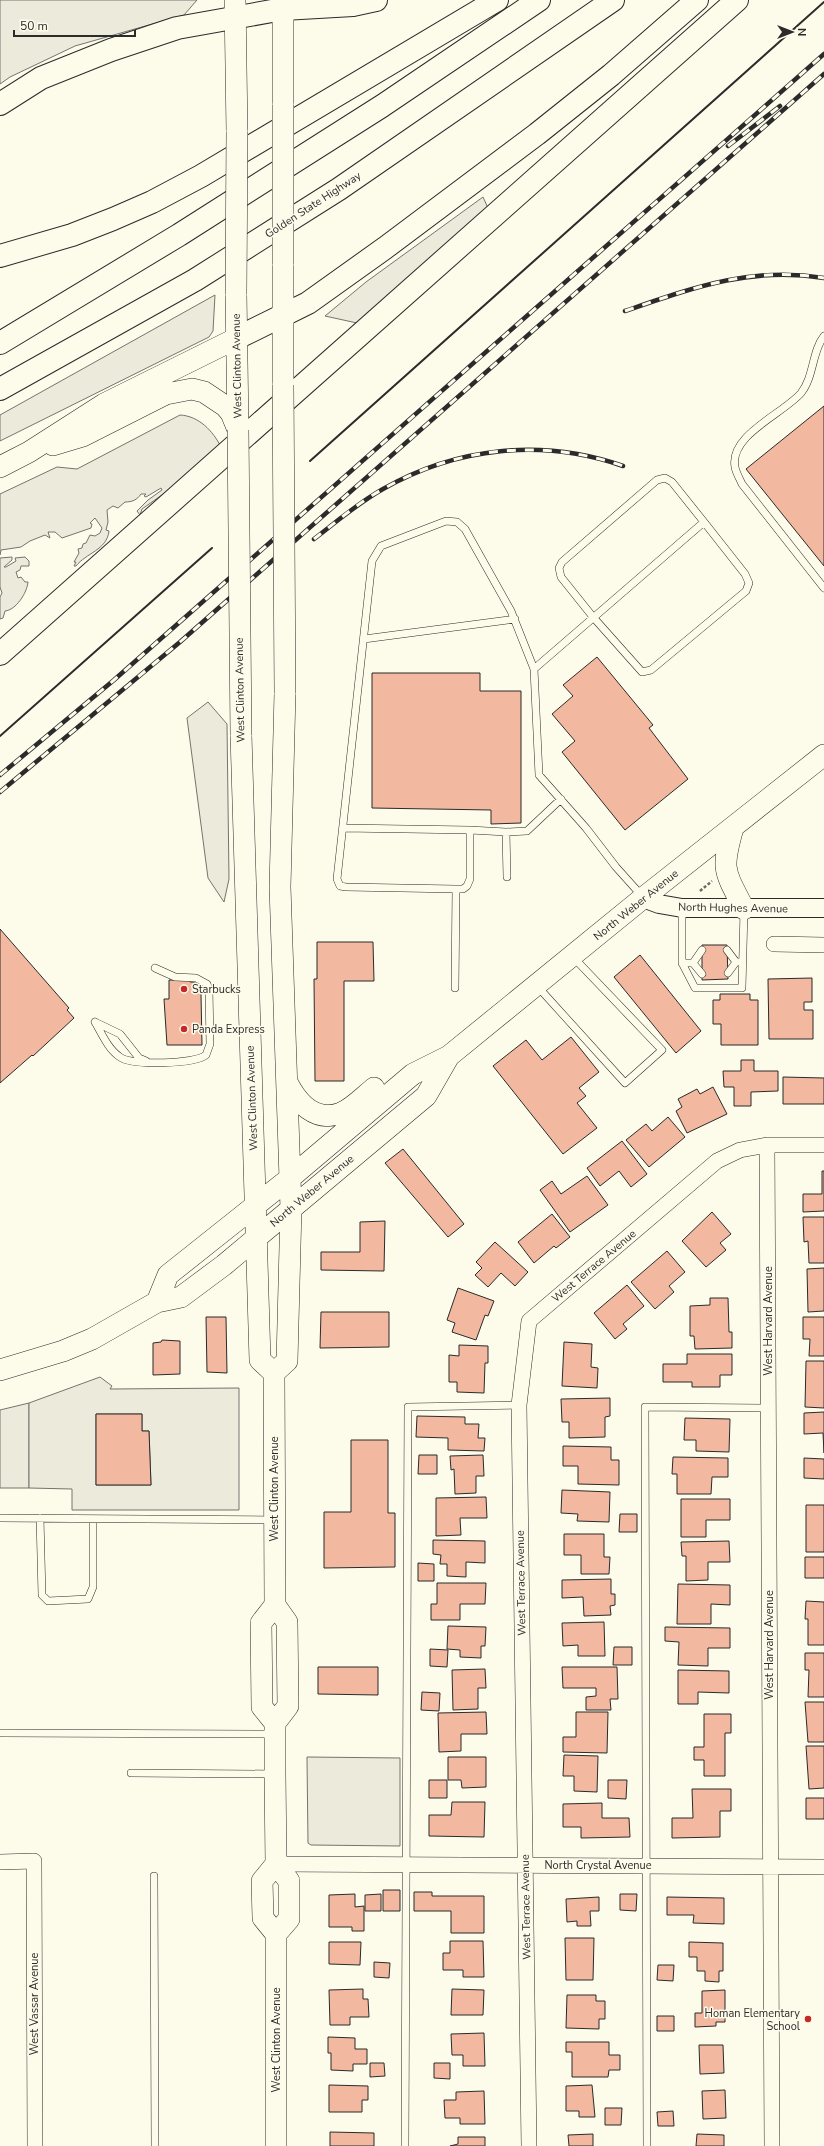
<svg xmlns="http://www.w3.org/2000/svg" width="824" height="2146" viewBox="0 0 824 2146" font-family="'Nunito Sans',sans-serif">
<style>
.green{fill:#ecebdb;stroke:#74746e}
.parking{fill:#eceadb;stroke:#74746e;fill-rule:evenodd}
.building{fill:#f2b8a0;stroke:#2b2b2b}
.lines{fill:none;stroke-linecap:round;stroke-linejoin:round}
.service-casing{stroke:#2b2b2b;stroke-width:8}
.minor-casing{stroke:#2b2b2b;stroke-width:16}
.tertiary-casing{stroke:#2b2b2b;stroke-width:20}
.secondary-casing{stroke:#2b2b2b;stroke-width:22}
.motorway-casing{stroke:#2b2b2b;stroke-width:24}
.path{stroke:#6a6964;stroke-width:2.5;stroke-dasharray:3 2;stroke-linecap:butt}
.service{stroke:#fdfbea;stroke-width:7}
.minor{stroke:#fdfbea;stroke-width:15}
.tertiary{stroke:#fdfbea;stroke-width:18}
.secondary{stroke:#fdfbea;stroke-width:21}
.motorway{stroke:#fdfbea;stroke-width:22}
.rail-casing{stroke:#2b2b2b;stroke-width:4.5}
.rail{stroke:#fdfbea;stroke-width:3;stroke-dasharray:9;stroke-linecap:butt}
.secondary-bridge-casing{stroke:#2b2b2b;stroke-width:22;stroke-linecap:butt}
.secondary-bridge{stroke:#fdfbea;stroke-width:21}
.wall{stroke:#2b2b2b;stroke-width:2}
.poi-dot{fill:#c62828;stroke:#fdfbea;stroke-width:1.5}
.labels{text-anchor:middle;dominant-baseline:central;stroke-width:3;stroke-linejoin:round;paint-order:stroke}
.street-label{font-size:11px;fill:#2b2b2b;stroke:#fdfbea}
.poi-label{font-size:11px;fill:#2b2b2b;stroke:#fdfbea;text-anchor:start}
</style>
<rect width="100%" height="100%" fill="#fdfbea"/>
<!-- green -->
<path class="green" d="M0 0H197L184 15 75 46 10 77 0 84Z
M483 197 488 208 357 323 325 316 366 282Z
M215 295 213 331 209 337 0 441V415Z
M180 415C199 416 213 431 221 447L169 490 142 509 140 515 137 511 148 500 162 490 161 488 146 497 144 496 146 494H141C137 500 132 502 125 502L118 508 113 506 107 510 108 522 106 530 109 531C107 550 86 553 76 566H74L76 562H74L79 553 78 549 82 548 83 544 86 543 90 535 95 536 100 533 102 528 95 518 90 523 92 524 91 528 62 538 55 532H48L50 538 45 535 30 541 21 547 1 550 0 555V494L57 467 77 469Z
M12 557V560L4 567H6L16 561 15 558 25 557 29 561V566H21L20 570 16 572 18 578 21 577 25 582H28C27 593 16 610 5 611L3 618 0 619V597L2 593 0 587V558Z
M208 702 227 724 229 879 224 902 208 878 187 718Z
M29 1403V1488H0V1410Z
M307 1757 400 1758V1846L311 1845 308 1843Z"/>
<!-- parking -->
<path class="parking" d="M100 1377 112 1386 110 1389 239 1388V1510H72V1489L29 1488V1403ZM96 1414H142V1431H149L151 1485H96Z"/>
<!-- building -->
<path class="building" d="M824 406V566L746 469Z
M597 657 653 725 649 728 688 779 625 830 562 752 575 741 552 714 573 696 563 685Z
M372 673H480V691H521V823L491 824V810L372 808Z
M0 929 69 1008 67 1010 74 1018 33 1056 32 1055 0 1083Z
M317 942H373L374 981H344V1081H315L314 979H317Z
M702 945H727L728 979 702 980Z
M640 955 701 1031 676 1053 614 977Z
M812 978V1002H804V1010H813V1039H769L768 979Z
M169 980H190V982H198L201 994 202 1045H167L164 999H169Z
M720 994H750V1000H758V1045H721V1024H713V1000H720Z
M571 1037 599 1072 579 1088 586 1096 577 1103 597 1128 563 1154 493 1066 526 1040 542 1060Z
M741 1060H754V1071H778V1091L751 1092V1106H734V1087H724L723 1071H741Z
M783 1077 824 1078V1104H783Z
M713 1087 727 1114 687 1133 676 1111 682 1107 678 1099 697 1089 700 1094Z
M668 1117 685 1137 649 1167 626 1140 646 1124 652 1131Z
M622 1141 647 1174 631 1187 619 1171 600 1186 587 1168Z
M403 1149 464 1224 448 1237 385 1163Z
M822 1171H824V1211L803 1212V1194H822Z
M587 1176 608 1205 570 1232 540 1190 552 1181 561 1194Z
M712 1212 731 1234 720 1243 726 1250 706 1267 682 1241Z
M552 1214 570 1237 556 1248 554 1246 534 1263 518 1242Z
M803 1217H824V1263H809L808 1241 804 1242Z
M385 1221 384 1271 321 1270V1252H360V1222Z
M495 1242 528 1272 515 1286 501 1273 488 1287 475 1275 482 1268 476 1262Z
M667 1251 685 1272 669 1286 674 1292 655 1309 631 1282Z
M824 1268V1311L808 1312 807 1269Z
M627 1285 644 1306 623 1324 627 1329 615 1339 594 1313Z
M458 1288 494 1301 488 1316 485 1315 476 1340 452 1332 455 1323 447 1320Z
M710 1298H728L729 1332H732V1348L695 1349 694 1336H690V1306L710 1305Z
M321 1312H389V1347L320 1348Z
M206 1317H226L227 1373 207 1372Z
M803 1317H824V1356H809L810 1339H803Z
M162 1340 180 1341V1374L153 1375V1343L161 1342Z
M564 1342 592 1344 591 1367 598 1368 597 1388 562 1386Z
M459 1345 488 1346V1363H485L484 1393 457 1392V1382H449V1355L459 1356Z
M687 1354H732V1375H720V1387H692V1382H663V1364H687Z
M806 1361H824V1408L805 1407Z
M610 1398V1416L605 1417V1437L569 1438V1422H562L561 1399Z
M824 1412V1453L823 1433 804 1434V1413Z
M96 1414H142V1431H149L151 1485H96Z
M417 1416 465 1417V1424H479L478 1438H485L484 1451 448 1450V1438L416 1437Z
M685 1418 730 1419 729 1452 696 1451V1440H684Z
M351 1440H388V1513H395V1567L324 1568V1512H351Z
M563 1446 611 1447V1460H619V1485L578 1484V1466H563Z
M419 1455H437V1474H418Z
M483 1455 484 1476H476V1493L455 1494 454 1469 451 1470 450 1456Z
M673 1457 728 1458V1477H712L711 1494H677V1474H672Z
M804 1458 824 1459V1479L804 1478Z
M562 1490 610 1492 609 1522 577 1521 578 1514 561 1513Z
M486 1497 487 1518H460L461 1535 436 1536V1498Z
M681 1499H730V1520H706V1537H681Z
M806 1505H824V1552H806Z
M620 1514H637V1532H619Z
M564 1534H604V1557H610L609 1574H581V1555H564Z
M433 1540 485 1541V1563L466 1562V1577L447 1576V1564H440L441 1555 433 1554Z
M729 1541 730 1562H708V1580L686 1581V1556H682L681 1542Z
M805 1557H824V1578H805Z
M418 1563 434 1564V1581H418Z
M611 1579V1594H615V1605L610 1606 611 1615 584 1616 583 1597 562 1598V1580Z
M437 1583H486L485 1604H460V1620H431V1604H437Z
M678 1584 730 1585V1605L711 1604V1624H677Z
M806 1601 824 1602V1645H808V1619H805Z
M604 1622 605 1656H578V1645L563 1646 562 1623Z
M448 1626 486 1627 485 1646H481V1658L460 1657V1650L447 1649Z
M665 1627 730 1628V1648H708V1666L678 1665 679 1642 665 1641Z
M614 1647H632V1665H613Z
M430 1649 448 1650 447 1667 430 1666Z
M805 1653H824V1697H808L809 1670H805Z
M318 1667H378V1695L318 1694Z
M562 1667H617L618 1699H610L611 1710H586V1697L596 1696V1688H563Z
M485 1669 486 1688H478V1709L453 1710 452 1670Z
M678 1670 729 1671V1693L698 1692V1704H678Z
M422 1692 440 1693 439 1711 421 1710Z
M805 1702H824V1742H808Z
M486 1712 487 1734H461V1751L439 1752 438 1713Z
M576 1712H608L607 1753 563 1752V1737H576Z
M704 1714H731V1733H725V1776H704V1760H694V1747H704Z
M806 1746H824V1788L809 1789Z
M564 1755 598 1756 597 1792 574 1791V1776H563Z
M448 1757H486V1787L462 1788 461 1780H448Z
M429 1780H447V1798H429Z
M608 1780H627L626 1799 608 1798Z
M692 1789H731V1811H720V1837L672 1838V1818H693Z
M806 1798H824V1819H806Z
M452 1802H485L484 1837 429 1836V1815H451Z
M602 1803V1818H629L630 1837 581 1838V1827H563V1804Z
M383 1890H400V1911H383Z
M414 1892H432V1896H484V1933H451V1911H414Z
M355 1894V1907L364 1906V1931H352V1927H329V1895Z
M381 1894V1911H365V1895Z
M620 1894H637L636 1911 620 1910Z
M599 1897V1911H590L591 1926H577V1921L567 1922 566 1899Z
M667 1897 724 1898V1924L693 1923 694 1915H667Z
M565 1938H594L593 1980H566Z
M450 1941H483L484 1977H463V1970H443V1953H450Z
M329 1942H361L360 1965 329 1964Z
M689 1942 723 1943V1971H719V1982L705 1981V1971H697V1957H689Z
M374 1962 390 1963 389 1978 374 1977Z
M658 1965H674L673 1981 657 1980Z
M363 1989V1999H368L369 2017H350V2025H330L329 1990Z
M452 1989 484 1990 483 2015H451Z
M725 1990V2022H716V2026L695 2027V2013H702V1991Z
M567 1995H596V2001H605V2019H599V2029L566 2028Z
M657 2016H674V2031H657Z
M484 2033 485 2066H463V2055H452L451 2034Z
M328 2037 355 2038V2049H367V2064H353V2071L331 2070V2053H328Z
M566 2042H609V2055H620V2070H609L608 2077H572V2052H566Z
M699 2045H723L724 2073 700 2074Z
M370 2063H384L385 2076 370 2077Z
M434 2063H450V2079L434 2078Z
M329 2085 368 2086V2100H362V2112H329Z
M592 2085 595 2117H579V2111H566V2086Z
M725 2090 726 2118 703 2119 702 2091Z
M484 2091 485 2124H460V2118H445L444 2100H456V2092Z
M605 2108H622L621 2125H605Z
M673 2111 674 2126H658L657 2112Z
M330 2132 374 2133V2146H330Z
M593 2134V2146H569L568 2135Z
M697 2134 724 2135V2146H696Z
M458 2137H485V2146H450L458 2144Z"/>
<g class="lines">
<defs>
<path id="service" d="M824 336C812 351 814 377 801 393 783 414 729 435 735 467 736 473 740 479 742 484L824 588
M364 639 515 619
M534 669 704 522 745 574 749 583 746 591 651 670 642 672 593 617 561 577 559 568 562 562 657 480 665 478 672 482 704 522
M343 828 470 830V879L467 886 463 889H456
M470 830 506 832
M507 877 506 832 527 831 561 799
M682 908V963L695 988H742L744 910
M727 950 736 962
M682 963H693L702 974
M693 963 702 950
M728 973 736 962H743
M538 987 625 1083 662 1050 573 957
M455 988 456 889 346 887 340 886 337 879 372 561 381 546 446 521 457 522 465 529 511 611 534 669 539 775 586 828 616 867 642 896
M95 1022C102 1034 108 1049 120 1057 131 1066 195 1064 206 1055L210 1044 209 989 207 984 196 978 175 977 155 968
M95 1022 120 1034 139 1058 146 1061
M0 1518 274 1520
M40 1518 42 1595 48 1601 88 1599 93 1587V1519
M0 1733 272 1734
M131 1773 273 1774
M154 1876 155 2146
M405 2146 408 1407 519 1405
M647 2146 645 1407 769 1408"/>
<path id="minor" d="M774 944 824 945
M767 1145 772 2146
M0 1862 34 1861 35 2146
M276 1864 824 1867
M529 2146 519 1405 529 1321 717 1161 740 1150 767 1145H824"/>
<path id="tertiary" d="M643 898 659 904 682 908H824"/>
<path id="secondary" d="M235 0 237 132
M283 0V105
M283 264V385
M236 294 238 427
M53 445 83 436 166 394 192 389 204 392 225 406 231 413 238 430
M0 467 29 452 104 404 237 338
M241 735 260 1360 274 1373 275 1605 287 1622 288 1706 275 1723V1774L276 1864 289 1881V1919L276 1934
M733 828C721 870 724 870 744 909
M287 1082C297 1102 315 1123 341 1113 353 1108 364 1096 374 1088
M157 1302 168 1275 290 1178 413 1074 449 1056 643 898 824 755
M0 1370 63 1351 92 1339 157 1302 181 1297 224 1265 426 1096 449 1056
M274 1373 287 1361 291 1208 280 887 285 693
M275 1723 262 1707 261 1623 275 1605
M276 1864 262 1881 263 1918 276 1934V2146"/>
<path id="motorway" d="M0 104 41 78 111 50 177 28 283 9 353 5 376 0
M0 256 72 235 113 219 152 202 201 176 497 0
M237 338 308 303 385 248 537 134 611 75 697 0
M0 343 179 235 382 106 539 0
M0 389 195 280 339 189 613 0
M0 654 737 0"/>
</defs>
<!-- service casing -->
<use href="#service" class="service-casing"/>
<!-- minor casing -->
<use href="#minor" class="minor-casing"/>
<!-- tertiary casing -->
<use href="#tertiary" class="tertiary-casing"/>
<!-- secondary casing -->
<use href="#secondary" class="secondary-casing"/>
<!-- motorway casing -->
<use href="#motorway" class="motorway-casing"/>
<!-- path -->
<path class="path" d="M700 891 712 881"/>
<!-- service -->
<use href="#service" class="service"/>
<!-- minor -->
<use href="#minor" class="minor"/>
<!-- tertiary -->
<use href="#tertiary" class="tertiary"/>
<!-- secondary -->
<use href="#secondary" class="secondary"/>
<!-- motorway -->
<use href="#motorway" class="motorway"/>
<defs>
<path id="rail" d="M728 146 780 106
M625 311C692 288 751 266 824 278
M314 539C336 522 358 503 383 489 457 447 542 438 623 466
M0 775 114 680 824 54
M0 792 180 642 824 74"/>
</defs>
<!-- rail casing -->
<use href="#rail" class="rail-casing"/>
<!-- rail -->
<use href="#rail" class="rail"/>
<defs>
<path id="secondary-bridge" d="M283 105V264
M236 294 237 132
M283 385 285 693
M238 430 241 735"/>
</defs>
<!-- secondary-bridge casing -->
<use href="#secondary-bridge" class="secondary-bridge-casing"/>
<!-- secondary-bridge -->
<use href="#secondary-bridge" class="secondary-bridge"/>
<!-- wall -->
<path class="wall" d="M310 461 824 2
M0 736 212 548"/>
</g>
<!-- markers -->
<g class="poi-dot">
<circle cx="184" cy="989" r="4"/>
<circle cx="184" cy="1029" r="4"/>
<circle cx="808" cy="2019" r="4"/>
</g>
<g class="labels">
<!-- street labels -->
<g class="street-label">
<text transform="translate(313 205) rotate(-33)">Golden State Highway</text>
<text transform="translate(237 366) rotate(-91)">West Clinton Avenue</text>
<text transform="translate(240 690) rotate(-91)">West Clinton Avenue</text>
<text transform="translate(636 905) rotate(-39)">North Weber Avenue</text>
<text transform="translate(733 908) rotate(1)">North Hughes Avenue</text>
<text transform="translate(252 1098) rotate(-92)">West Clinton Avenue</text>
<text transform="translate(312 1191) rotate(-40)">North Weber Avenue</text>
<text transform="translate(594 1266) rotate(-40)">West Terrace Avenue</text>
<text transform="translate(768 1321) rotate(-90)">West Harvard Avenue</text>
<text transform="translate(274 1489) rotate(-90)">West Clinton Avenue</text>
<text transform="translate(521 1583) rotate(-91)">West Terrace Avenue</text>
<text transform="translate(769 1645) rotate(-90)">West Harvard Avenue</text>
<text x="598" y="1865">North Crystal Avenue</text>
<text transform="translate(526 1907) rotate(-91)">West Terrace Avenue</text>
<text transform="translate(34 2004) rotate(-90)">West Vassar Avenue</text>
<text transform="translate(276 2040) rotate(-90)">West Clinton Avenue</text>
</g>
<!-- poi labels -->
<g class="poi-label">
<text x="192" y="989">Starbucks</text>
<text x="192" y="1029">Panda Express</text>
<text x="800" y="2013" text-anchor="end">Homan Elementary<tspan x="800" dy="13">School</tspan></text>
</g>
</g>
<!-- north arrow -->
<g transform="translate(792 32) rotate(90)" stroke="#fdfbea" stroke-width="3" paint-order="stroke">
<path d="M0-3L7 15L0 10L-7 15Z" fill="#2b2b2b"/>
<text y="-6" font-size="11" font-weight="bold" text-anchor="middle" fill="#2b2b2b">N</text>
</g>
<!-- scale -->
<path d="M14 30v6h121v-6" fill="none" stroke="#2b2b2b" stroke-width="2"/>
<text x="20" y="30" font-size="12" fill="#2b2b2b" stroke="#fdfbea" stroke-width="3" paint-order="stroke">50 m</text>
</svg>
